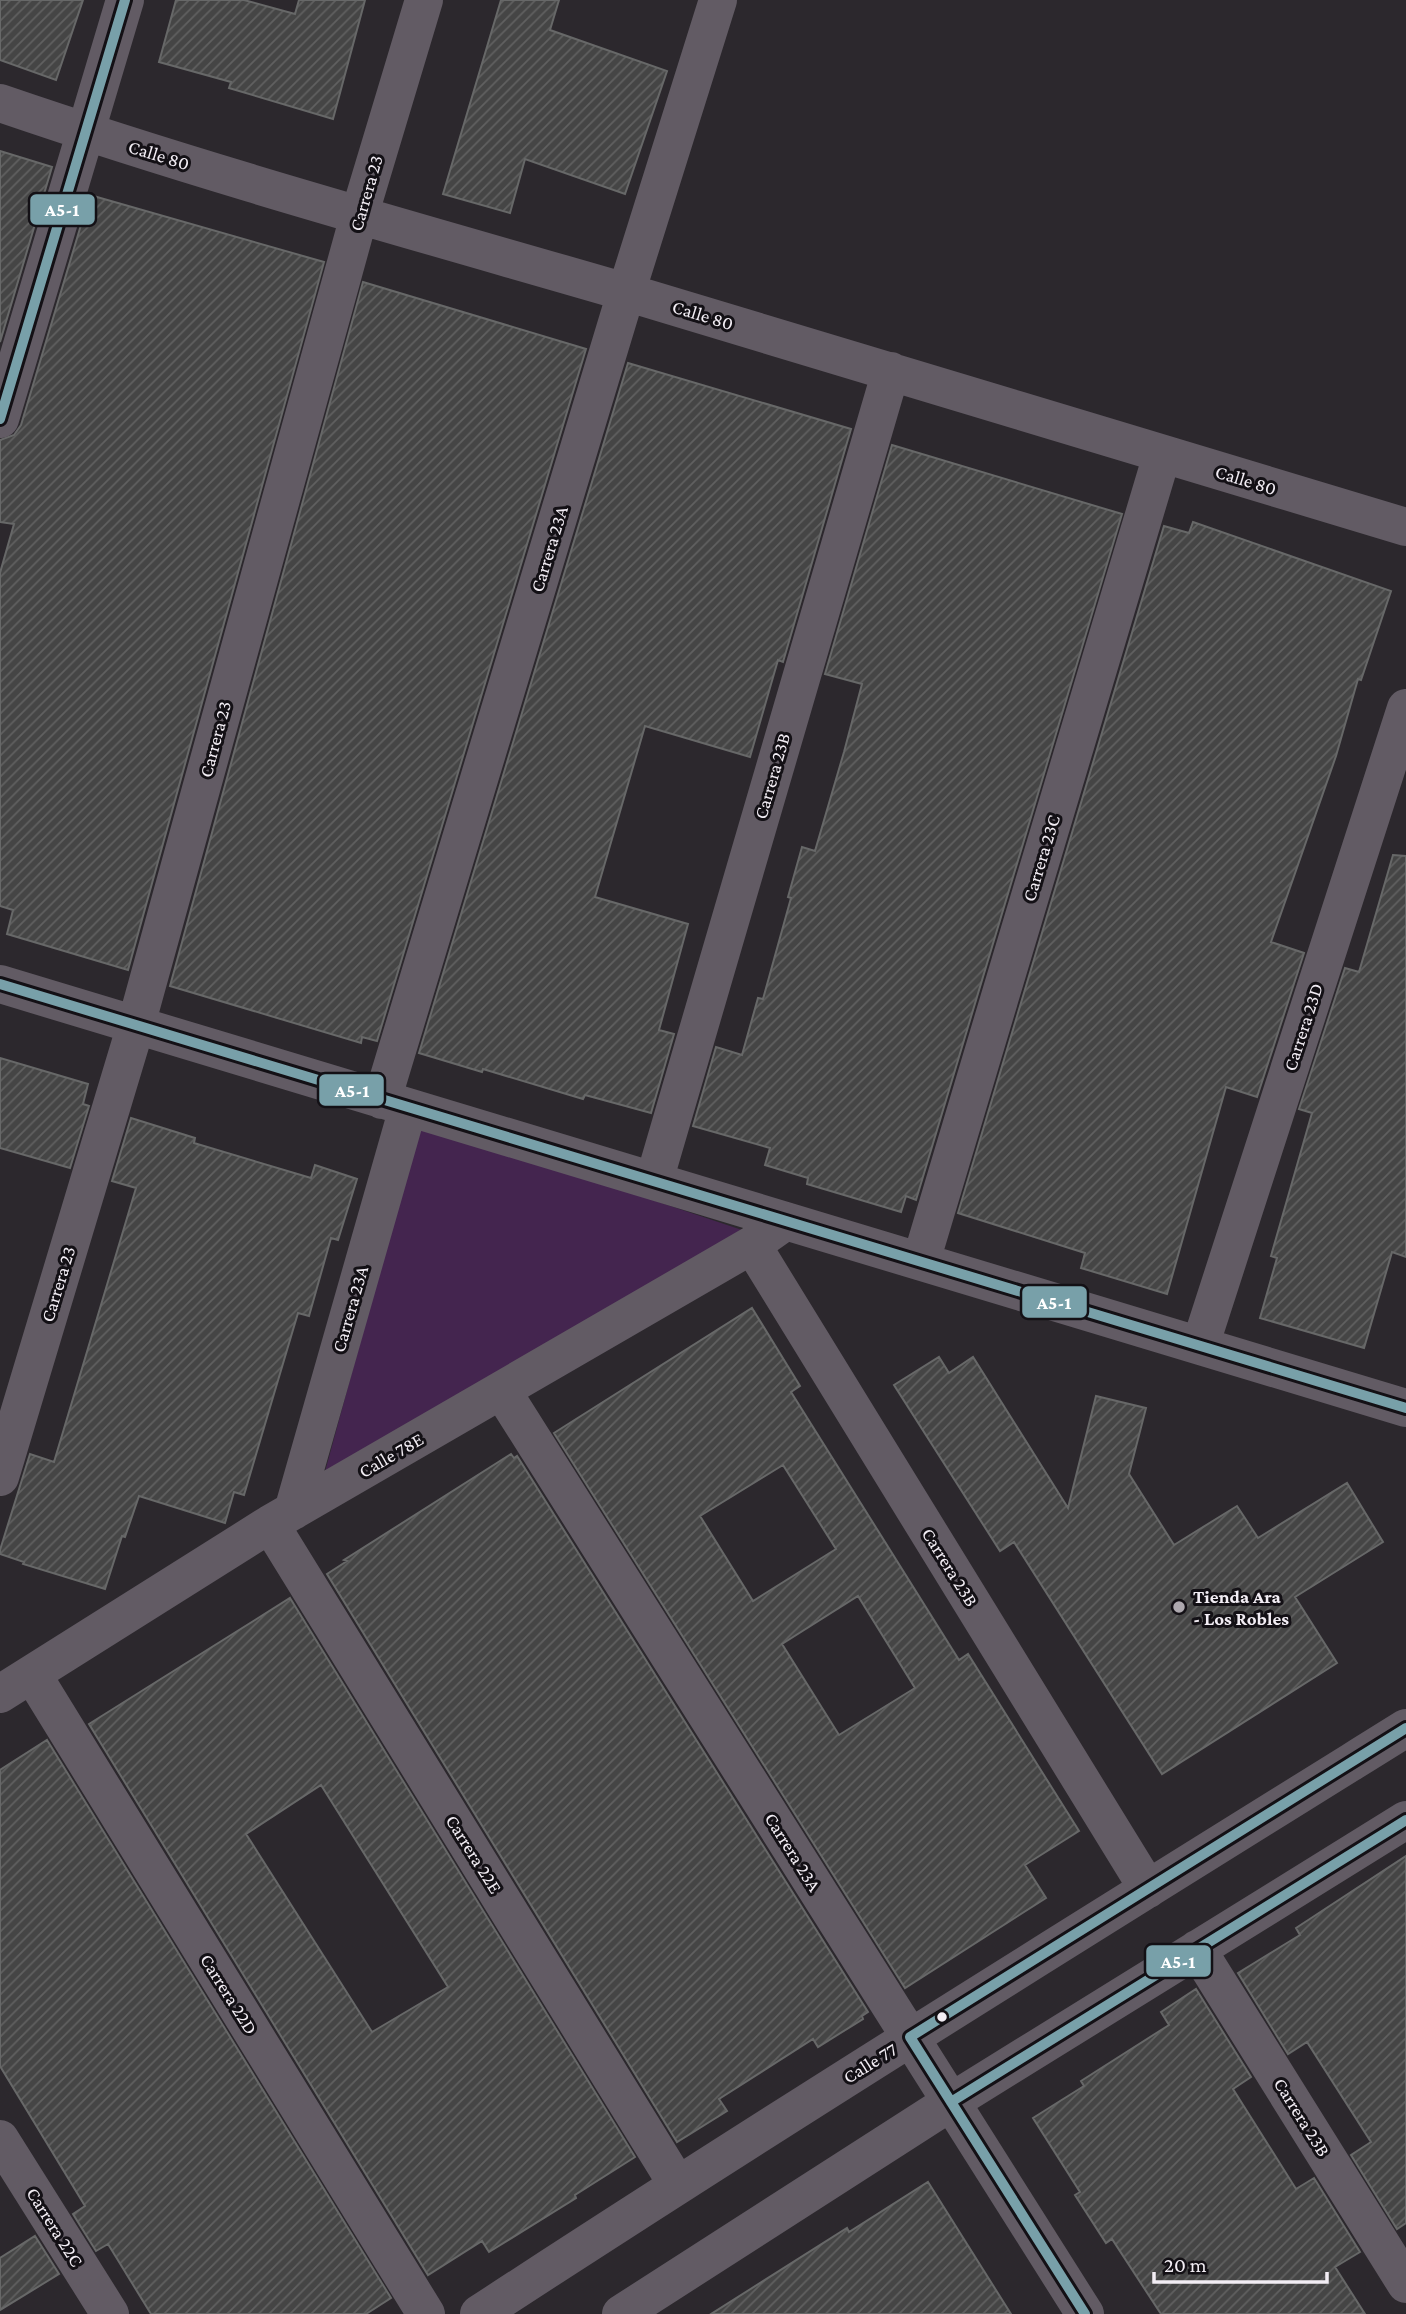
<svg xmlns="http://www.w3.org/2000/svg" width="1406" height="2314" viewBox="0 0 1406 2314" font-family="'Crimson Pro',serif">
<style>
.green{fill:#44254f}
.building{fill:url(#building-hatch);stroke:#676868;stroke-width:2;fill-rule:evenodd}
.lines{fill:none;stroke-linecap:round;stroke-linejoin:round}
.minor{stroke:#625b64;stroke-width:38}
.bus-1-casing{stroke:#131015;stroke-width:16}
.bus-1{stroke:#78a0a9;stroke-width:10}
.poi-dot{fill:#ada8ae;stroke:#131015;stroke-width:2.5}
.bus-dot{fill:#f2edf4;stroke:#131015;stroke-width:2.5}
.labels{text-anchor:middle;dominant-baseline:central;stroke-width:6;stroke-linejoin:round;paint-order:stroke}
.street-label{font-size:19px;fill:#f2edf4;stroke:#131015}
.poi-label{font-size:19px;font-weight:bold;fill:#f2edf4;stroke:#131015;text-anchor:start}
.line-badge{stroke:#131015;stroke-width:2.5}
.badge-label{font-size:19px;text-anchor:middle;font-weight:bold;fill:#fff}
</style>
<defs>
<pattern id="building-hatch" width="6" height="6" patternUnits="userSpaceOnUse" patternTransform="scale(1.75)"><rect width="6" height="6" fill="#454545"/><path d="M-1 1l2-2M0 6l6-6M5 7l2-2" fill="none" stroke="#606060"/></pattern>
</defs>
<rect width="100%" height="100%" fill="#2c282d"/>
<!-- green -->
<path class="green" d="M420 1122 745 1231 323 1479Z"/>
<!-- building -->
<path class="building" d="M0 0H83L56 80 0 60Z
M176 0H244L295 14 299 0H365L333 119 229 88 231 82 159 62Z
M501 0H559L550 30 667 71 625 194 525 159 510 213 443 194Z
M0 151 52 167 0 342Z
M90 195 324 262 128 970 7 934 13 910 0 906V573L14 524 0 522V440L14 435 21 425Z
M363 282 586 349 377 1041 362 1037 361 1043 170 986Z
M628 363 851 429 783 662 778 660 750 757 645 726 595 897 688 924 659 1030 674 1034 651 1113 585 1095 583 1099 483 1069 482 1072 419 1053Z
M892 445 1122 514 916 1200 906 1196 901 1212 807 1184 808 1178 765 1165 770 1148 693 1126 716 1047 742 1055 758 998 763 999 791 898 788 897 802 847 815 851 844 752 862 684 825 674Z
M1193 522 1391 591 1361 680 1358 679 1336 756 1271 942 1304 953 1257 1097 1226 1087 1167 1294 1081 1268 1085 1253 958 1213 1164 526 1189 533Z
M1393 855 1406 856V1257L1392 1252 1364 1348 1260 1318 1277 1258 1271 1256 1312 1113 1299 1109 1345 968 1359 972Z
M0 1058 88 1084 83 1104 89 1106 70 1168 0 1148Z
M131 1118 195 1138 194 1143 311 1178 315 1165 357 1179 338 1240 331 1238 309 1316 298 1313 244 1495 234 1492 225 1523 139 1496 125 1537 122 1536 105 1589 23 1564 24 1562 0 1554V1550L30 1454 54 1462 136 1188 112 1181Z
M752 1308 800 1386 791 1392 959 1660 968 1654 1079 1831 1025 1865 1046 1898 905 1988 554 1433ZM783 1465 836 1549 753 1601 700 1516ZM858 1596 915 1688 839 1735 782 1644Z
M939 1357 949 1373 973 1357 1068 1508 1096 1396 1146 1408 1129 1474 1174 1545 1237 1506 1258 1538 1347 1483 1383 1542 1295 1597 1337 1663 1162 1774 1014 1542 1000 1551 894 1385Z
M511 1454 514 1458 517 1456 868 2012 862 2016 863 2019 818 2047 813 2039 719 2099 727 2111 677 2142 327 1574 347 1561 344 1560Z
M290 1598 635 2157 575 2195 576 2198 489 2252 482 2241 428 2275 89 1724ZM321 1785 448 1987 372 2032 246 1834Z
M47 1740 391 2298 366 2314H151L108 2244 96 2251 73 2214 85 2206 0 2066V1770Z
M1406 1856V2223L1397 2229 1351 2155 1371 2142 1307 2042 1288 2054 1238 1973 1300 1935 1296 1928Z
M1196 1989 1251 2077 1233 2089 1296 2189 1314 2178 1360 2252 1335 2267 1365 2314H1161L1112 2239 1106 2243 1075 2195 1080 2192 1033 2118 1084 2086 1081 2081 1169 2025 1161 2012Z
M928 2182 1011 2314H711L847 2228 849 2232Z
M35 2236 59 2274 0 2310V2258Z"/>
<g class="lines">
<!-- minor -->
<path class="minor" d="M0 103C207 174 419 232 629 293 888 370 1147 450 1406 527
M0 419 125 0
M0 984 1406 1408
M382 1100 626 293 718 0
M654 1181 891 371
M752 1245 1148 1889
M921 1261 1162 455
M1200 1346 1406 708
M502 1391 1085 2314
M0 1477 136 1025 359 216 424 0
M293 1511 408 1108
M270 1524 677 2184
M32 1674 426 2314
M0 1694 270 1524 752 1245 786 1221
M1197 1949 1406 2284
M0 2139 110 2314
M479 2314C785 2114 1096 1921 1406 1728
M621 2314 951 2102 1406 1820"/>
<defs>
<path id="bus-1" d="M0 419 125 0
M0 984 1406 1408
M951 2102 1406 1820
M1085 2314 910 2037 1406 1728"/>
</defs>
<!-- bus-1 casing -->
<use href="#bus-1" class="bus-1-casing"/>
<!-- bus-1 -->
<use href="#bus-1" class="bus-1"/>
</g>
<!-- markers -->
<circle class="poi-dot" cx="1179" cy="1607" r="7"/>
<circle class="bus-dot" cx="942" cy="2017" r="6"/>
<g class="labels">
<!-- street labels -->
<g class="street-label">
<text transform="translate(159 155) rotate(17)">Calle 80</text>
<text transform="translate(366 193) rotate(-74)">Carrera 23</text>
<text transform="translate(703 315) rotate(17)">Calle 80</text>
<text transform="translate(1246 480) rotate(17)">Calle 80</text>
<text transform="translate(549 549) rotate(-73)">Carrera 23A</text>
<text transform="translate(215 739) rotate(-75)">Carrera 23</text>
<text transform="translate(772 776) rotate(-74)">Carrera 23B</text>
<text transform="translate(1041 858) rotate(-73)">Carrera 23C</text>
<text transform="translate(1303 1027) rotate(-72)">Carrera 23D</text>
<text transform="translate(58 1284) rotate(-73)">Carrera 23</text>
<text transform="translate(350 1309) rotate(-74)">Carrera 23A</text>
<text transform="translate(391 1455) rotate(-30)">Calle 78E</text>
<text transform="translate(950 1567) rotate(58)">Carrera 23B</text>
<text transform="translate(793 1852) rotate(58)">Carrera 23A</text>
<text transform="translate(474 1854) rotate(58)">Carrera 22E</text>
<text transform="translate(229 1994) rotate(58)">Carrera 22D</text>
<text transform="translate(870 2063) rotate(-32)">Calle 77</text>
<text transform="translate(1302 2117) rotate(58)">Carrera 23B</text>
<text transform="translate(55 2227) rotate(58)">Carrera 22C</text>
</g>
<!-- poi labels -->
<g class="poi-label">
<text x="1193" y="1596">Tienda Ara<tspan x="1193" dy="22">- Los Robles</tspan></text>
</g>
</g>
<g class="line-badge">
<rect x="29" y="193" width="67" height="33" rx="7" fill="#78a0a9"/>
<rect x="318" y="1073" width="67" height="34" rx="7" fill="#78a0a9"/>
<rect x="1021" y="1285" width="67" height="34" rx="7" fill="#78a0a9"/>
<rect x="1145" y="1944" width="67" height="34" rx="7" fill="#78a0a9"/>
</g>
<g class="badge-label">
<text x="62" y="216">A5-1</text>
<text x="352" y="1097">A5-1</text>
<text x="1054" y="1309">A5-1</text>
<text x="1178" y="1968">A5-1</text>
</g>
<!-- scale -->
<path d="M1154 2272v10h173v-10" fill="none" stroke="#f2edf4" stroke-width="3.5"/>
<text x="1164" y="2272" font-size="21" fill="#f2edf4" stroke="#131015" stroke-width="5" paint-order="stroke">20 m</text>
</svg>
